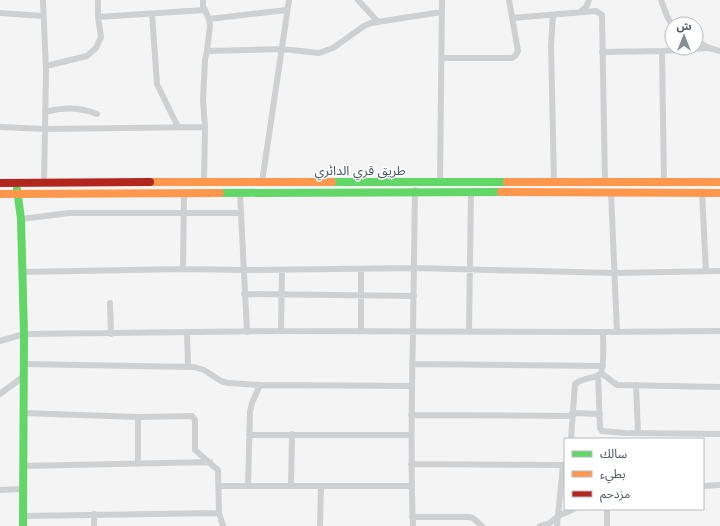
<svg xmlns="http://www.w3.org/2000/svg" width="720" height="526" viewBox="0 0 720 526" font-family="Inter,'Noto Sans Arabic',sans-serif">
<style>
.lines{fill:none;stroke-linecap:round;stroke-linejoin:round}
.street{stroke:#ced0d2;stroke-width:6}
.fast{stroke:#63d668;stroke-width:8}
.slow{stroke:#ff974d;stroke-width:8}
.jam{stroke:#b3261e;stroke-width:8}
.labels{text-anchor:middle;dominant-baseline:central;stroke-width:3;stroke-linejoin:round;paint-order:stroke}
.street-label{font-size:13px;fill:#4a5661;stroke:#fff}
</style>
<rect width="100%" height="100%" fill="#f4f4f4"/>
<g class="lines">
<!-- street -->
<path class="street" d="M43 0 46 71 44 183
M203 0V6L209 19 210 26 207 51 205 60 203 100 205 127 204 182
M358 0 378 22
M661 0 667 16 672 25
M580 12 586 7 589 0
M0 13 43 16
M152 14 157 84 178 127
M553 15 551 45 554 182
M98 17 204 10
M512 18 596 11 602 15 605 183
M209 19 287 10
M696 41 709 48 720 51
M207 51 282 49 319 53 333 48 364 26 371 23 441 12
M662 51 664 183
M602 52 662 51 709 48
M441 58H512L515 56 518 51 509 0
M46 66 87 56 96 48 101 37 98 17V0
M45 112C64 107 79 107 97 114
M0 127 45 129 205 127
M262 182 289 0
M440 182 442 0
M611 192 617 332
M240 193 247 332
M702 193 706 271
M21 219 69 213H241
M183 269 184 193
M22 272 183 269 244 270 415 268 614 273 720 271
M244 294 414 296
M110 303 111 334
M281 331 282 270
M361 331V269
M187 332 188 366
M469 332 471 192
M0 341 24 334 281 331 603 332 720 331
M23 364 194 367 204 370 221 381 228 383 260 385 411 386
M412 364 603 366
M601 373 617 385 720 387
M598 375 600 428 602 431 626 433 720 434
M636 385 638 433
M0 394 24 376
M23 413 138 417 192 416 195 420V450L218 470 219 513 223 526
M572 413 600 414
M411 415 572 416
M138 417V464
M249 435H411
M571 439 575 384C582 378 591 379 599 375 605 371 603 340 603 332
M411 464 563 465
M23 466 210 462
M219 486H411
M248 486 250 412 252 403 260 385
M291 486 292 434
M703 486 720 485
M0 490 23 489
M94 514V526
M23 516 219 513
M412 517H469L473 518 482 526
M320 526 321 486
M413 526C410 460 412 395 413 329 414 283 414 236 415 190
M540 526 550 523 558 516 574 509
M557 526 563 465 565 464
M607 526V509"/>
<!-- fast -->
<path class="fast" d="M332 182H507
M17 189 21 219 24 334 23 526
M220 193 501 192"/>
<!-- slow -->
<path class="slow" d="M150 182H332
M507 182H720
M501 192 720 193
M0 194 220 193"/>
<!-- jam -->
<path class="jam" d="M0 183 150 182"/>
</g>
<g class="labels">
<!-- street labels -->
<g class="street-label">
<text x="360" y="170">طريق قري الدائري</text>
</g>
</g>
<!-- legend -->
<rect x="564" y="438" width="140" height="72" fill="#ffffff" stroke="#b7bbc0"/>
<rect x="572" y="451" width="20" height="6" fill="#63d668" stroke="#b7bbc0"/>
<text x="600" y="458" font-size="12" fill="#4a5661">سالك</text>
<rect x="572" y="471" width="20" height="6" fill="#ff974d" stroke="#b7bbc0"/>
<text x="600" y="478" font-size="12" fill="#4a5661">بطيء</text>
<rect x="572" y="491" width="20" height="6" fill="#b3261e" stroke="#b7bbc0"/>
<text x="600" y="498" font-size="12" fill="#4a5661">مزدحم</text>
<!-- north arrow -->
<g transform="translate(684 36)"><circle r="19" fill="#ffffff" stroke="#b7bbc0"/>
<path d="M0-3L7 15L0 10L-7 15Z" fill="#868d94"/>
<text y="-6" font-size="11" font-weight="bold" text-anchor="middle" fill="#4a5661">ش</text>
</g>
</svg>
